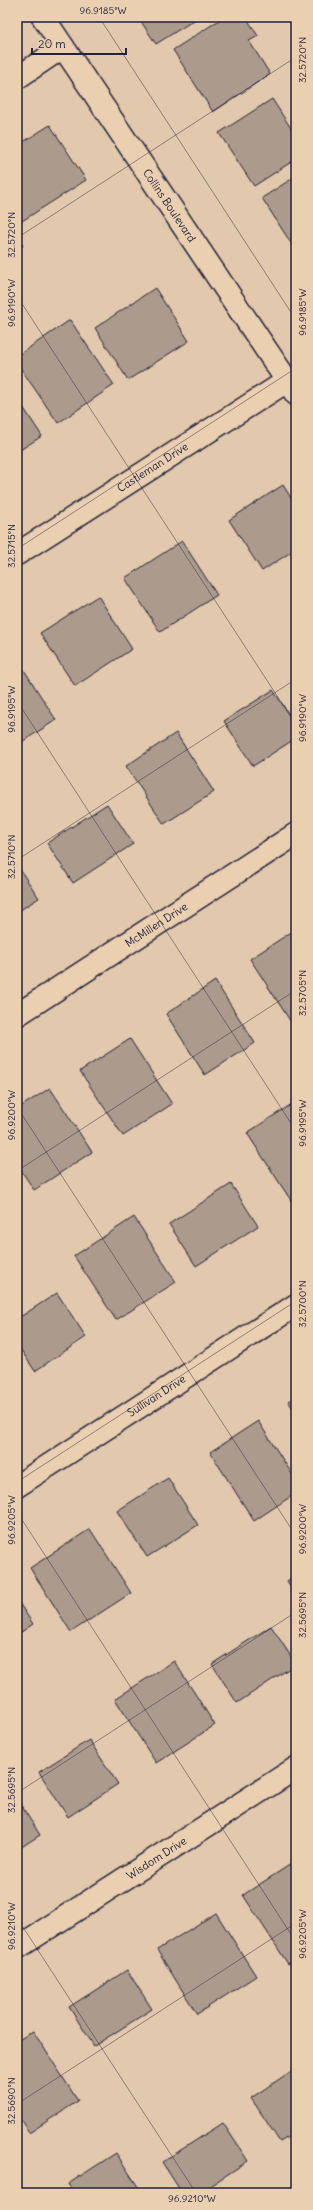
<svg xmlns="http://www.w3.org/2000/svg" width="313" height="2210" viewBox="0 0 313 2210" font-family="Delius,sans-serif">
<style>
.building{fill:#ac9a8c;stroke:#22223b}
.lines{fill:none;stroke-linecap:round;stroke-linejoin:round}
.minor-casing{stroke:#22223b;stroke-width:25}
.minor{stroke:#eacfb1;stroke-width:22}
.ticks{fill:none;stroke:#22223b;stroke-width:1;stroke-opacity:0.45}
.labels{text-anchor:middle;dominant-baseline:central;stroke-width:3;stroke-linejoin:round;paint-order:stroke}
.street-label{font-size:11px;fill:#22223b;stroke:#eacfb1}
.neatline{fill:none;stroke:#22223b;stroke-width:1.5}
.ticks-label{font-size:10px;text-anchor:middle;fill:#22223b}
</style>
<rect width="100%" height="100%" fill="#e2c8ac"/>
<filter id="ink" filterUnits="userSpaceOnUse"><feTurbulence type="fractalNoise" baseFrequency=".025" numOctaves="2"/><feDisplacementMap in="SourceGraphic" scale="8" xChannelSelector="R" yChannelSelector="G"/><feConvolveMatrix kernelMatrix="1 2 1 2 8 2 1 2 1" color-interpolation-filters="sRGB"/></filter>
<g filter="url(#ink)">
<!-- building -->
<path class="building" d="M138 17H199L156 44Z
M224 17H246L258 36 249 41 270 74 213 112 173 50Z
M272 99 296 136V159L254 186 219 133Z
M50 125 86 180 22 221 17 213V146Z
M296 176V251L262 198Z
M17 236 23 246 17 249Z
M155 288 189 341 128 380 95 328Z
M70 320 114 385 58 423 17 363V356Z
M17 398 42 436 17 452Z
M283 485 296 506V553L294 550 262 571 229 520Z
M182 541 217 595 160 632 125 578Z
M98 596 132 649 75 686 40 633Z
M17 659 56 720 17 745Z
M273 690 296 725V738L253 766 224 721Z
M176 733 214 792 164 824 126 766Z
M107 804 133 844 73 883 47 843Z
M17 865 39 898 17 912Z
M296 929V1019L291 1022 250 959Z
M215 981 255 1043 205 1075 166 1014Z
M130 1039 172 1104 123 1136 80 1071Z
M50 1088 92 1152 34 1190 17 1164V1109Z
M295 1102 296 1199 292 1202 247 1133Z
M231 1184 258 1226 196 1266 169 1224Z
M134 1217 176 1282 116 1320 74 1256Z
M57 1293 86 1337 35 1371 17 1344V1319Z
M296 1396V1413L288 1401Z
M258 1421 296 1480V1493L254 1521 210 1452Z
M168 1478 198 1525 147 1557 117 1511Z
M90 1529 131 1593 71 1632 30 1568Z
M296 1575V1595L287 1581Z
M17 1600 33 1624 17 1635Z
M271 1626 296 1664 237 1703 212 1664Z
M174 1661 215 1725 156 1763 115 1699Z
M89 1740 118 1784 68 1817 39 1772Z
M17 1799 40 1835 17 1850Z
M291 1864 296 1871V1959L288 1964 243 1895Z
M216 1913 256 1976 197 2014 157 1950Z
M127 1970 152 2009 94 2046 69 2007Z
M33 2031 78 2101 29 2133 17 2114V2041Z
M296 2068V2132L280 2142 251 2098Z
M223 2123 248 2161 199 2193H182L162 2162Z
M116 2153 142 2193H74L68 2184Z"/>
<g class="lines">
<defs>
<g id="minor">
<path id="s1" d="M43 17 296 394"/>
<path d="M17 78 63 47"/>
<path id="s2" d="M17 554 287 381"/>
<path id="s3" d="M17 1015 296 834"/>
<path id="s4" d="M17 1486 296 1305"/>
<path id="s5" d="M17 1948 296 1768"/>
</g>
</defs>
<!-- minor casing -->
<use href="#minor" class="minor-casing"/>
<!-- minor -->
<use href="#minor" class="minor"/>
</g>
</g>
<!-- ticks -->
<path class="ticks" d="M99 17 296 320M17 238 296 57M17 296 296 725M17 549 296 368M17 701 296 1131M17 860 296 679M17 1107 296 1536M17 1171 296 990M17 1482 296 1301M17 1512 296 1942M17 1793 296 1612M17 1918 196 2193M17 2104 296 1923"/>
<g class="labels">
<!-- street labels -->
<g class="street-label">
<text stroke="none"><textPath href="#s1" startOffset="227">Collins Boulevard</textPath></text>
<text stroke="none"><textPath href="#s2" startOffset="161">Castleman Drive</textPath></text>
<text stroke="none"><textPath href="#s3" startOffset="166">McMillen Drive</textPath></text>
<text stroke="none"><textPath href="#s4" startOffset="166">Sullivan Drive</textPath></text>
<text stroke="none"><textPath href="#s5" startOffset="166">Wisdom Drive</textPath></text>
</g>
</g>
<!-- margin -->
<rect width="313" height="2210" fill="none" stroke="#eacfb1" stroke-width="44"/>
<!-- scale -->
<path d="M32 48v6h94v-6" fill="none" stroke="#22223b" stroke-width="2"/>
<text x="38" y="48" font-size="12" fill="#22223b" stroke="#eacfb1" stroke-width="3" paint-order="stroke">20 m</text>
<rect x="22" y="22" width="269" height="2166" class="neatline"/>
<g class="ticks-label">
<text x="103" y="14">96.9185°W</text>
<text transform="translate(302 60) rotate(-90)" y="4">32.5720°N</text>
<text transform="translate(11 235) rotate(-90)" y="4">32.5720°N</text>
<text transform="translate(11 303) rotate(-90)" y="4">96.9190°W</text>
<text transform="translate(302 312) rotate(-90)" y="4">96.9185°W</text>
<text transform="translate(11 546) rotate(-90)" y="4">32.5715°N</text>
<text transform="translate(11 709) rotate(-90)" y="4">96.9195°W</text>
<text transform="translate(302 718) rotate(-90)" y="4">96.9190°W</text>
<text transform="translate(11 857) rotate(-90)" y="4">32.5710°N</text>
<text transform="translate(302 993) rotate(-90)" y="4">32.5705°N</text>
<text transform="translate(11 1115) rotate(-90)" y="4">96.9200°W</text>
<text transform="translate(302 1123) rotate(-90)" y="4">96.9195°W</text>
<text transform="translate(302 1304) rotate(-90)" y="4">32.5700°N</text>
<text transform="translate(11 1520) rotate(-90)" y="4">96.9205°W</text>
<text transform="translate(302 1529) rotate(-90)" y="4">96.9200°W</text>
<text transform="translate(302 1615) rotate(-90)" y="4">32.5695°N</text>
<text transform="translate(11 1790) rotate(-90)" y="4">32.5695°N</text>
<text transform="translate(11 1926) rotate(-90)" y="4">96.9210°W</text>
<text transform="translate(302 1934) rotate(-90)" y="4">96.9205°W</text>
<text transform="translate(11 2101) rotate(-90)" y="4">32.5690°N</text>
<text x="192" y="2202">96.9210°W</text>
</g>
</svg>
